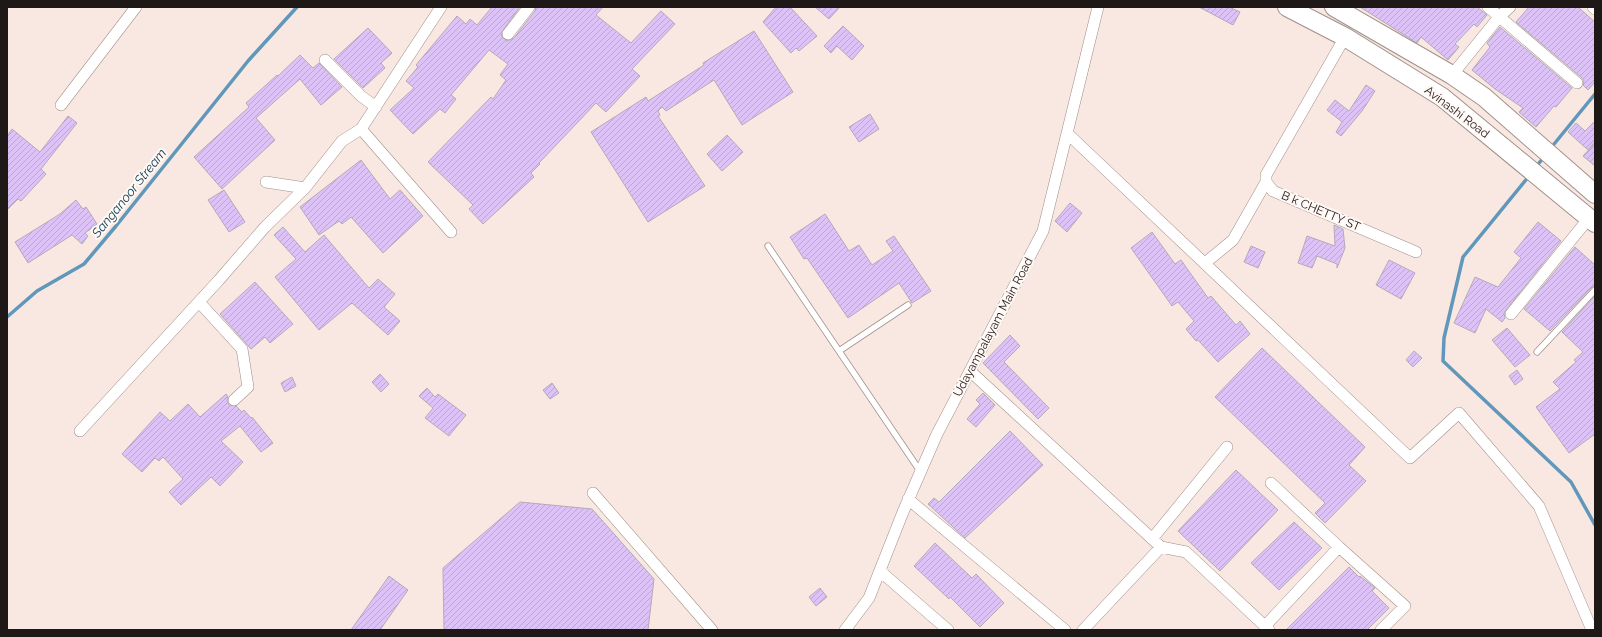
<svg xmlns="http://www.w3.org/2000/svg" width="1602" height="637" viewBox="0 0 1602 637" font-family="Raleway,sans-serif">
<style>
.lines{fill:none;stroke-linecap:round;stroke-linejoin:round}
.stream{stroke:#6097ba;stroke-width:3.5}
.building{fill:url(#building-hatch);stroke:#b2abb9}
.service-casing{stroke:#a0908a;stroke-width:7}
.minor-casing{stroke:#a0908a;stroke-width:12}
.primary-casing{stroke:#a0908a;stroke-width:20}
.service{stroke:#fff;stroke-width:5.5}
.minor{stroke:#fff;stroke-width:11}
.primary{stroke:#fff;stroke-width:18}
.labels{text-anchor:middle;dominant-baseline:central;stroke-width:4;stroke-linejoin:round;paint-order:stroke}
.street-label{font-size:12px;fill:#1e1816;stroke:#fff8f5}
.water-label{font-size:13px;font-style:italic;fill:#0b3a52;stroke:#fff8f5}
</style>
<defs>
<pattern id="building-hatch" width="6" height="6" patternUnits="userSpaceOnUse"><rect width="6" height="6" fill="#ddc2f7"/><path d="M-1 1l2-2M0 6l6-6M5 7l2-2" fill="none" stroke="#bda6d3"/></pattern>
</defs>
<rect width="100%" height="100%" fill="#f9e8e1"/>
<g class="lines">
<!-- stream -->
<path class="stream" d="M1550 149 1595 94
M1535 168 1544 157
M1529 176 1463 257 1444 338 1443 361 1571 482 1595 525
M7 317 37 291 84 264 116 226 248 61 297 7"/>
</g>
<!-- building -->
<path class="building" d="M492 7H520L501 33 502 37 507 41 514 38 535 11 536 7H603L596 15 631 43 661 11 675 24 632 69 640 76 606 112 596 103 539 163 540 164 531 173 534 177 483 224 469 209 473 205 428 162 491 97 493 99 506 80 500 75 508 64 489 50 451 95 456 99 445 113 440 109 413 134 390 110 414 88 406 81 418 67 416 65 457 16 466 24 470 19 477 25Z
M776 7H790L817 36 799 51 796 48 791 53 763 22Z
M815 7H840L829 19Z
M1199 7H1229L1240 12 1233 25Z
M1360 7H1477L1487 15 1477 27 1474 24 1455 44 1459 47 1448 60 1421 37 1417 43Z
M1529 7H1578L1595 22V82L1588 90 1583 85 1584 81 1582 78 1516 22Z
M843 26 864 46 852 60 837 46 831 53 824 46Z
M1500 27 1572 88 1556 107 1554 106 1536 127 1519 112 1523 108 1495 89 1472 70 1490 47 1487 43Z
M368 28 392 53 381 63 385 68 363 88 334 59Z
M754 31 793 92 742 125 714 80 666 111 662 107 658 111 660 115 658 116 705 186 648 222 591 132 646 97 648 101 704 65 703 63Z
M300 55 313 68 319 63 342 87 321 105 300 79 256 118 275 140 222 189 194 157 249 107 246 103 277 75 278 76Z
M1366 85 1375 91 1362 111 1341 136 1336 132 1342 122 1327 110 1335 100 1349 111Z
M870 114 879 129 859 142 849 127Z
M68 116 77 123 41 169 46 174 21 201 18 199 7 210V136L12 129 40 152Z
M1595 121V142L1588 150 1568 132 1576 123 1585 131Z
M727 135 743 152 722 171 707 154Z
M1595 143V166L1583 156Z
M361 160 390 199 400 190 423 216 383 253 351 217 342 224 339 221 319 235 300 207Z
M224 190 245 222 229 232 208 200Z
M76 200 83 209 86 207 97 224 85 233 88 236 82 244 72 235 28 263 15 242 60 214Z
M1070 203 1082 213 1067 232 1055 221Z
M825 214 849 251 859 245 872 265 893 251 886 241 894 236 931 291 912 303 899 283 848 318 807 258 804 259 790 237Z
M1538 222 1561 241 1506 310 1504 313 1505 318 1502 322 1486 309 1475 333 1454 323 1475 277 1498 287 1521 258 1514 252Z
M1334 225 1343 229 1345 248 1337 268V264L1317 256 1312 268 1298 263 1307 236 1335 246Z
M283 227 305 252 324 235 369 288 378 279 395 294 384 307 400 321 388 335 352 303 319 330 275 277 296 259 274 235Z
M1152 232 1175 264 1181 260 1208 298 1211 296 1236 325 1240 321 1250 334 1218 362 1198 340 1196 341 1186 329 1194 321 1178 302 1172 306 1131 248Z
M1251 246 1265 252 1258 268 1244 262Z
M1575 247 1595 265V286L1592 287 1550 331 1524 309Z
M1389 260 1415 273 1401 299 1376 285Z
M255 282 293 324 270 343 265 337 251 349 220 314Z
M1595 296V434L1569 453 1536 407 1560 389 1553 382 1576 362 1574 360 1583 352 1562 332Z
M1507 328 1530 355 1515 367 1492 340Z
M1010 335 1020 346 1004 362 1049 408 1038 419 983 363Z
M1262 348 1365 447 1349 465 1366 481 1325 523 1315 513 1325 503 1215 397Z
M1414 351 1422 358 1413 367 1406 360Z
M1517 370 1523 379 1515 385 1509 376Z
M380 374 389 384 381 392 372 382Z
M292 377 296 386 285 392 281 383Z
M552 383 559 393 550 399 543 390Z
M427 388 435 397 438 394 466 415 449 436 425 418 433 408 419 396Z
M983 393 995 405 976 427 967 419 980 404 976 400Z
M226 394 228 397 227 401 229 405 236 406 242 412 244 410 251 418 252 417 273 443 261 452 240 426 221 441 243 462 220 486 211 477 181 505 169 492 183 479 163 457 159 461 155 458 142 472 122 454 160 412 170 421 188 404 200 417Z
M1010 431 1043 465 965 538 928 504 934 498 939 502Z
M1236 470 1278 510 1220 571 1178 531Z
M520 502 592 509 654 579 648 630H444L443 568Z
M1294 522 1322 548 1279 590 1251 563Z
M935 543 972 578 976 574 1004 603 980 627 950 597 949 599 914 566Z
M1349 567 1359 577 1360 576 1375 588 1372 591 1389 608 1367 630H1286Z
M389 576 408 590 380 630H351Z
M820 588 827 597 816 606 809 597Z"/>
<g class="lines">
<defs>
<path id="service" d="M768 246 920 471
M839 351 908 305
M1537 352 1595 290"/>
<path id="minor" d="M1488 7 1577 83
M1593 7 1595 9
M508 34 529 7
M1345 37 1266 175V182L1273 191 1416 252
M325 60 361 96 376 107
M1452 75 1499 17 1510 7
M61 105 136 7
M361 129 451 232
M1067 133 1410 458 1459 413 1539 506 1592 630
M266 182 305 188 342 141 361 129 441 7
M1205 263 1233 240 1266 182
M199 302 242 349 248 387 234 400
M1511 314 1589 218
M970 371 1161 547 1186 552 1269 630
M80 431 219 280 265 227 305 188
M1271 483 1339 547 1405 606 1381 630
M593 493 712 630
M908 499 1065 630
M1152 539 1227 447
M880 571 948 630
M1265 626 1339 547
M845 630 869 598 903 512 937 434 1043 231 1098 7
M1083 630 1161 547"/>
<path id="primary" d="M1287 7 1345 37 1442 97 1595 223
M1334 7 1452 75 1484 97 1595 194"/>
</defs>
<!-- service casing -->
<use href="#service" class="service-casing"/>
<!-- minor casing -->
<use href="#minor" class="minor-casing"/>
<!-- primary casing -->
<use href="#primary" class="primary-casing"/>
<!-- service -->
<use href="#service" class="service"/>
<!-- minor -->
<use href="#minor" class="minor"/>
<!-- primary -->
<use href="#primary" class="primary"/>
</g>
<g class="labels">
<!-- street labels -->
<g class="street-label">
<text transform="translate(1457 112) rotate(37)">Avinashi Road</text>
<text transform="translate(1321 211) rotate(23)">B k CHETTY ST</text>
<text transform="translate(993 327) rotate(-62)">Udayampalayam Main Road</text>
</g>
<!-- water labels -->
<g class="water-label">
<text transform="translate(129 193) rotate(-51)">Sanganoor Stream</text>
</g>
</g>
<!-- border -->
<rect width="1602" height="637" fill="none" stroke="#1e1816" stroke-width="16"/>
</svg>
